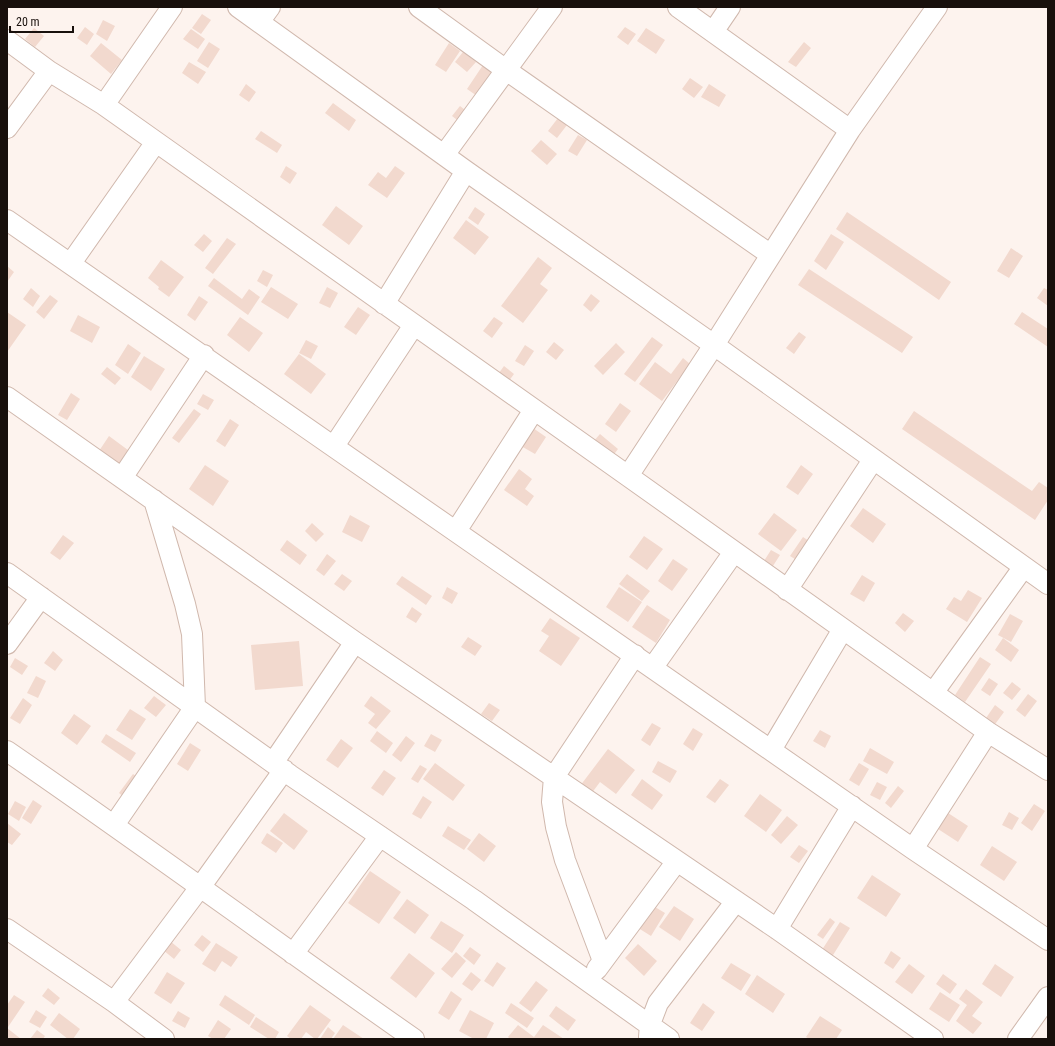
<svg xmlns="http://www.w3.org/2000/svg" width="1055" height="1046" viewBox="0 0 1055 1046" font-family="'Roboto Condensed',sans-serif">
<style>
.building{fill:#f2d9ce}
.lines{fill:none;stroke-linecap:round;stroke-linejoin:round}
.minor-casing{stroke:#d0b8ad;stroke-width:22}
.minor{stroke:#fff;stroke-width:20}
</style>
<rect width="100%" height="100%" fill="#fdf3ee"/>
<!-- building -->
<path class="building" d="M202 14 211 20 201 34 192 28Z
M103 20 115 26 107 41 96 34Z
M85 27 94 34 87 45 77 38Z
M625 27 636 34 628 45 617 37Z
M34 28 44 36 35 47 25 39Z
M646 28 665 40 656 54 637 41Z
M191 29 205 39 198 49 183 39Z
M209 42 220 49 208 68 197 61Z
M804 42 811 48 796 67 788 62Z
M101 43 122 60 111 74 90 56Z
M449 43 460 51 446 72 435 65Z
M463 52 476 62 467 72 455 62Z
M189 62 206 72 198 84 182 73Z
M483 65 496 74 480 98 467 89Z
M690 78 703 87 694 98 682 89Z
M246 84 256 92 249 102 239 95Z
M709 84 726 95 719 107 701 97Z
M333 103 356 120 349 131 325 113Z
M460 106 469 113 461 123 452 116Z
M558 118 567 125 557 138 548 131Z
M261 131 282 145 277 153 255 139Z
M578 135 587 140 577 156 568 151Z
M541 140 557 154 547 165 531 151Z
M286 166 297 173 290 184 280 177Z
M395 166 405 173 387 198 368 185 378 172 386 178Z
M336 206 363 226 349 245 322 225Z
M475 207 485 214 478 225 468 218Z
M847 212 951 282 939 300 836 229Z
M466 220 489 237 475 255 453 238Z
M204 234 212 241 203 252 194 245Z
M831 234 844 242 826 270 814 261Z
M227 238 236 244 213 274 205 268Z
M1011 248 1023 256 1009 278 997 271Z
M538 257 552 268 540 284 548 290 523 323 501 306Z
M161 260 184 277 169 297 158 289 159 287 148 278Z
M7 266 14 272 7 282Z
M809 269 913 337 902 353 798 285Z
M263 270 273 275 267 287 257 281Z
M214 278 242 299 249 289 260 297 248 315 208 286Z
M271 287 298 304 288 319 261 302Z
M327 287 338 293 330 308 319 303Z
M31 288 40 296 33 307 23 299Z
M1044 288 1048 290V306L1037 298Z
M591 294 600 301 591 312 583 305Z
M50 295 58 301 44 319 36 312Z
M199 296 208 302 195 321 187 315Z
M358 307 370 315 356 335 344 327Z
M7 312 26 325 7 352Z
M1022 312 1048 329V347L1014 324Z
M78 315 100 327 92 343 70 331Z
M240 317 263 333 249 352 227 335Z
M494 317 503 323 492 338 483 331Z
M799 332 806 337 794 354 786 348Z
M652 337 663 345 635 382 624 374Z
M306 340 318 346 311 359 299 353Z
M554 342 564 350 556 360 546 352Z
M616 343 625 352 603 375 594 366Z
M128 344 141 353 128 374 115 365Z
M525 345 534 351 524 366 515 361Z
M299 354 326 374 311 394 284 374Z
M144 356 165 369 151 391 131 377Z
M683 358 690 364 662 401 639 384 655 362 671 374Z
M504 366 514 374 506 385 496 377Z
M107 367 121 378 115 385 101 374Z
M71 393 80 399 67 420 58 415Z
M203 394 214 400 208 410 197 404Z
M620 403 631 411 616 432 605 424Z
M194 409 201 414 179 443 172 438Z
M914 411 1032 491 1039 482 1048 488V500L1035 520 902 429Z
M230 419 239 425 225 447 216 441Z
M533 428 546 437 535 454 521 446Z
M600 434 618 449 612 457 593 442Z
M109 436 132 453 121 468 99 451Z
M205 465 229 481 213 506 189 489Z
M801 465 813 474 798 495 786 487Z
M519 469 532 479 525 489 534 496 527 506 504 490Z
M863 508 886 524 873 543 850 526Z
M774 513 797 530 781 551 758 534Z
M350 515 370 526 362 542 342 532Z
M312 523 324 534 316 542 305 531Z
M63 535 74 543 60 560 50 553Z
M644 536 663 549 647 570 629 557Z
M803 537 818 547 806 566 790 556Z
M287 540 307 555 300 565 280 550Z
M771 550 780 555 771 569 762 564Z
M327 554 336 561 324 576 316 570Z
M673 559 688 569 672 591 658 581Z
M342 574 352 581 344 591 334 584Z
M627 574 650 591 642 601 619 584Z
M862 575 875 583 864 602 850 594Z
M402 576 432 596 426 605 396 584Z
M447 587 458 593 452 604 442 598Z
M619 587 642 602 628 622 606 607Z
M968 590 982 598 967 622 946 609 954 597 961 601Z
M647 605 670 620 656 643 632 627Z
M412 607 422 614 416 623 406 617Z
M903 613 914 621 905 632 895 623Z
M1010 614 1023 621 1011 642 998 635Z
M550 618 580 638 561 666 539 651 549 636 541 631Z
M468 637 482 646 475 656 461 647Z
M1003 638 1019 650 1011 662 995 650Z
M299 641 303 686 255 690 251 645Z
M53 651 63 660 55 671 44 663Z
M980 657 991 664 965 702 955 695Z
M15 658 28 666 22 675 10 667Z
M36 676 46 681 38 698 27 693Z
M989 678 998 684 990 696 981 690Z
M1012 682 1021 689 1012 700 1003 693Z
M1028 694 1037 701 1025 717 1016 710Z
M154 696 166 705 156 717 144 708Z
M371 696 391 711 376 729 368 723 375 714 364 706Z
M23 698 32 705 20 724 10 718Z
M489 703 500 710 492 721 481 714Z
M995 705 1004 712 993 727 984 721Z
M130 709 146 719 132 740 116 730Z
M74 714 91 726 77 745 61 733Z
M652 723 661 728 650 746 641 740Z
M693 728 703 734 693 751 683 744Z
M820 730 831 736 825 748 813 741Z
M377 731 393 743 386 753 370 741Z
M106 734 136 753 130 762 101 742Z
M431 734 442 740 435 752 424 746Z
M406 736 415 743 401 762 392 755Z
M341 739 353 748 338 768 326 760Z
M190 743 201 750 188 771 177 764Z
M870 748 894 762 887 774 863 761Z
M608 749 635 770 616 794 600 782 591 794 580 786Z
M658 761 677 771 670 783 652 772Z
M435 763 465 785 453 801 423 779Z
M859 763 869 769 859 786 849 780Z
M420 765 427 769 418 783 411 779Z
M384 770 396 778 383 796 371 788Z
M133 774 153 788 138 808 119 793Z
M642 779 663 795 652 810 631 795Z
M720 779 729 785 715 803 706 797Z
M877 782 887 787 880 800 870 795Z
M898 786 904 791 891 808 885 803Z
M760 794 782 810 766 832 744 816Z
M423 796 432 802 421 819 412 814Z
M33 800 42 806 31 824 22 818Z
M15 801 26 807 19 821 8 814Z
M1034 804 1045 811 1032 831 1021 823Z
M1009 812 1019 818 1012 830 1002 825Z
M284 813 308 831 294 850 270 831Z
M948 813 968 826 958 842 938 829Z
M787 816 798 825 781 844 771 835Z
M7 823 21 834 12 845 7 842Z
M448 826 471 840 464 850 442 836Z
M267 833 283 843 276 853 261 843Z
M479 833 496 846 484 862 467 849Z
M799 845 808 851 799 863 790 857Z
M992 846 1017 862 1004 881 980 865Z
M370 871 401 892 379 924 348 903Z
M872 875 901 894 886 917 857 898Z
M407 899 429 915 415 934 393 918Z
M650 904 665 913 651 936 635 926Z
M674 906 694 919 680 941 659 927Z
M830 918 835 922 823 939 817 935Z
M441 921 464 935 452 953 430 938Z
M840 922 850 928 828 963 818 956Z
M202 935 211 942 203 952 194 945Z
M170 941 181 950 174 959 163 950Z
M216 943 238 957 231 967 222 961 215 972 202 964Z
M638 944 657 961 644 976 625 958Z
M470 947 481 955 474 965 463 956Z
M891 951 901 958 893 969 884 963Z
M456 952 466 961 452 978 441 969Z
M409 953 435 973 416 998 390 978Z
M497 962 506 968 493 987 484 981Z
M731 963 751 975 741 991 721 978Z
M909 964 925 976 912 994 895 982Z
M995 964 1014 977 1001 997 982 984Z
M167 972 185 983 171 1004 154 993Z
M471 972 481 980 472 991 462 984Z
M943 974 957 984 950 994 936 984Z
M757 975 785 994 773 1013 745 994Z
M536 981 548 990 531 1012 519 1003Z
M48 988 60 998 54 1005 42 996Z
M966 989 983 1002 972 1016 982 1023 973 1034 956 1021 967 1005 959 999Z
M451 991 462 999 449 1020 438 1013Z
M940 992 960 1005 949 1022 929 1009Z
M14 995 25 1002 8 1027 7 1026V1005Z
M225 995 255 1015 249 1025 219 1005Z
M511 1003 534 1018 527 1028 505 1013Z
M703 1003 715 1012 702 1031 690 1023Z
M310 1005 331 1020 317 1039H315L306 1032 301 1039H291L287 1036Z
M556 1006 576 1020 568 1031 549 1016Z
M36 1010 47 1017 40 1028 29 1022Z
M470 1010 494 1023 486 1039H474L459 1031Z
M178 1011 190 1018 185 1028 172 1021Z
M59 1013 80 1029 73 1039H68L50 1025Z
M820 1016 842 1030 836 1039H809L806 1037Z
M256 1017 279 1032 275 1039H269L250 1027Z
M218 1020 231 1029 224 1039H213L208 1036Z
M343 1025 364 1039H333Z
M518 1025 534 1037 543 1025 564 1039H536L535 1038 534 1039H510L508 1037Z
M328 1027 335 1033 331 1039H320Z
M7 1028 21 1039H7Z
M37 1030 45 1036 43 1039H30Z"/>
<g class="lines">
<defs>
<path id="minor" d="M238 7 466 171 714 345 1048 584
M419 7 506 70 771 255
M678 7 850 130
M259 22 270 7
M713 32 730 7
M7 40 49 71 104 105 628 476 988 732 1048 770
M104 105 172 7
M7 128 49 71
M444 155 552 7
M7 220 913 849 1048 940
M71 263 156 142
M384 304 466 171
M7 397 355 642 777 929 933 1039
M334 446 414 325
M628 476 714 345 850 130 937 7
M122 478 204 355
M456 531 534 410
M7 573 290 775 474 900 669 1039
M787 590 873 460
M7 644 41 597
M653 667 734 552
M933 693 1023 568
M771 750 843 629
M7 751C144 845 278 944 414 1039
M273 763 355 642
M114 825 195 707 192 634 185 604 154 500
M913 849 988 732
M7 929 114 1002 164 1039
M777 929 852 806
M293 954 380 836
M603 961 565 860 556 827 552 802 554 777 635 655
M597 969 677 861
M114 1002 201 886 284 770
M649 1037 650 1024 658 1003 736 901
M1018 1039 1048 997"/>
</defs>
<!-- minor casing -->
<use href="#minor" class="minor-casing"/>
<!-- minor -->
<use href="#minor" class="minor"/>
</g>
<!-- border -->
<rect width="1055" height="1046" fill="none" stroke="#18100c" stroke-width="16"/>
<!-- scale -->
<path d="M10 26v6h63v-6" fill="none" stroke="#18100c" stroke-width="2"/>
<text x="16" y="26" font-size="12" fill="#18100c" stroke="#fdf3ee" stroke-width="3" paint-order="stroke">20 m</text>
</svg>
